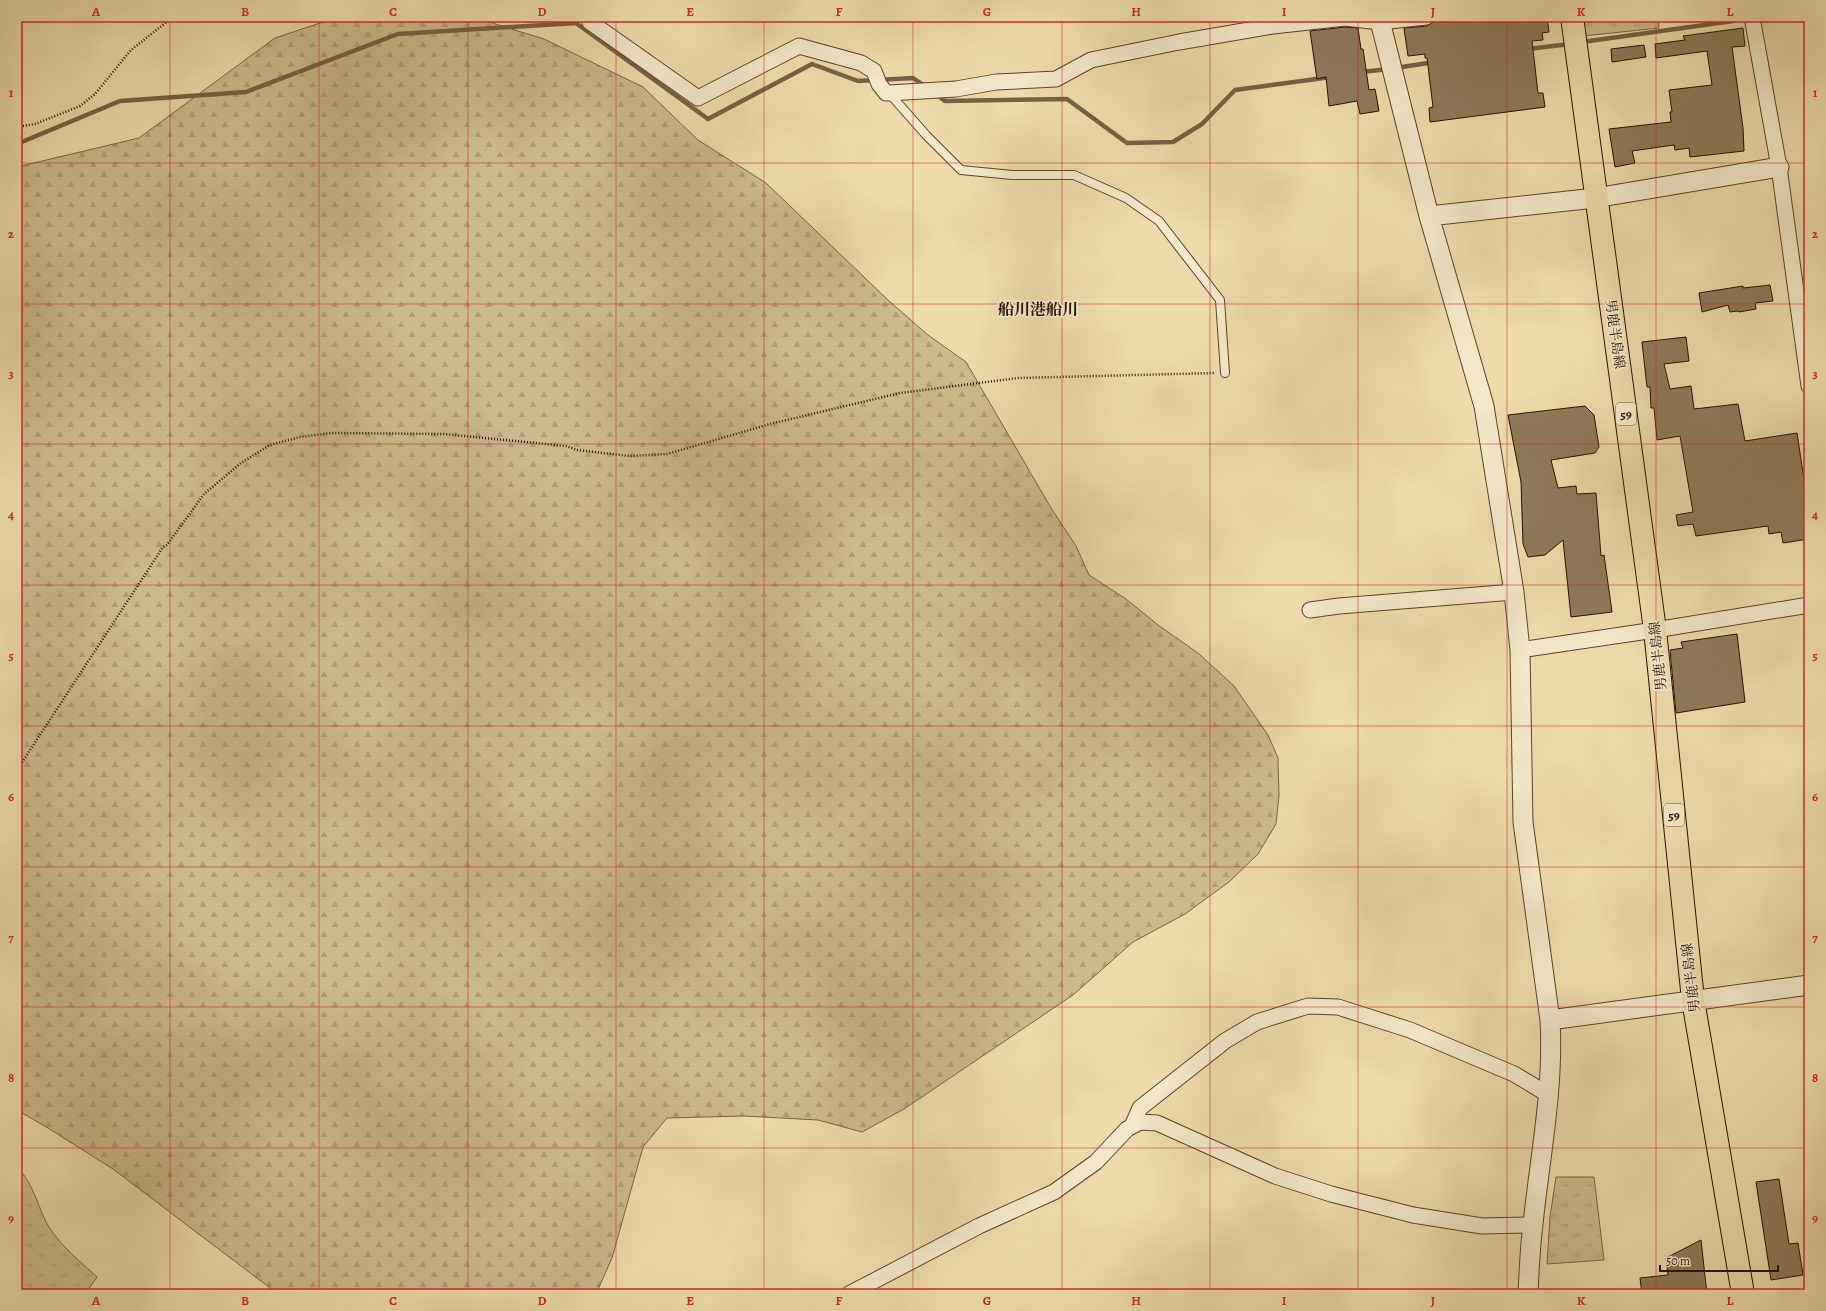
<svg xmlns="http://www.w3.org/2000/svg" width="1826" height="1311" viewBox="0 0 1826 1311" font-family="Alegreya,'Noto Serif JP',serif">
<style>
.grass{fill:url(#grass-tufts);stroke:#7a6547}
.forest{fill:url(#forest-firs);stroke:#7a6547}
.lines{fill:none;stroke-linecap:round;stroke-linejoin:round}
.stream{stroke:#766144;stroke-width:4.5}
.building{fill:#8e7a59;stroke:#281100}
.service-casing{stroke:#59442b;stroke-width:10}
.minor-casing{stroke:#59442b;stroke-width:17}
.tertiary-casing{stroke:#59442b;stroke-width:21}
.primary-casing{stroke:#281100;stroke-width:24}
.path{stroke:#281100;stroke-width:2.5;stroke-dasharray:1 2;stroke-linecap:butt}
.service{stroke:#f3e8c8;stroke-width:8}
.minor{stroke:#f3e8c8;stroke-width:15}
.tertiary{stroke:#f3e8c8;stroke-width:19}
.primary{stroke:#eddbab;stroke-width:22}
.grid{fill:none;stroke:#d62828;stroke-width:1;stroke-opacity:0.55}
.labels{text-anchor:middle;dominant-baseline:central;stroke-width:3.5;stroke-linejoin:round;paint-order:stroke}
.shield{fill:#f3e8c8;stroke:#65523c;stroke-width:1}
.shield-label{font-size:13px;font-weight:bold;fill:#281100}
.street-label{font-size:14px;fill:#281100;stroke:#f3e8c8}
.quarter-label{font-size:16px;font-weight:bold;fill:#281100;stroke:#f3e8c8}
.neatline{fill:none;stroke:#d62828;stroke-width:1.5}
.grid-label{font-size:13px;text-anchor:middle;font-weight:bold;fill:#d62828}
</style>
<defs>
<pattern id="grass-tufts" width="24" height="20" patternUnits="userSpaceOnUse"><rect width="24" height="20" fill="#ccb98e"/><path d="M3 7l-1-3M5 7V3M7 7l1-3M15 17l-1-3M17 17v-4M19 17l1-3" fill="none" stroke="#af9e79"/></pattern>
<pattern id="forest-firs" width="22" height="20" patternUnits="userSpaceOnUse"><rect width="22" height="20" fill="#ccb98e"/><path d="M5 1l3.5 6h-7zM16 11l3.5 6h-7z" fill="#af9e79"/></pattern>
</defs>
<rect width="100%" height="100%" fill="#eddbab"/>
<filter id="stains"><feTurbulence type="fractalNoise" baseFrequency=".005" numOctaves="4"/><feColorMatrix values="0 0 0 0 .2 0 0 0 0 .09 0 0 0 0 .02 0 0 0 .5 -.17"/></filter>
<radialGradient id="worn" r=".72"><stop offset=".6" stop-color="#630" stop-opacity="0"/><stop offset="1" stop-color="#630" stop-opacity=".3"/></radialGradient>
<!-- grass -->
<path class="grass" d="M1581 17H1658L1659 28 1584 36Z
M17 1168C33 1180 40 1215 51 1230 63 1248 82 1263 97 1277L85 1294H17Z
M1556 1177H1594L1604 1260 1547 1264 1550 1217Z"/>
<!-- forest -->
<path class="forest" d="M338 17H473L544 39 643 87 698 140 766 183 889 301 928 335 966 362 1051 508 1076 546 1089 575 1126 599 1158 625 1198 653 1234 686 1268 735 1278 758 1279 796 1276 824 1258 854 1229 882 1185 914 1133 942 1073 995 904 1109 862 1132 818 1120 744 1116 667 1118 643 1147 612 1258 596 1294H278L113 1169 48 1128 17 1110V167L139 138 275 38Z"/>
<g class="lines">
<!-- stream -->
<path class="stream" d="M1582 42 1733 21
M1528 49 1570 44
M1396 68 1434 62
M1362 72 1388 69
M936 94 945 101 1067 99 1127 143 1173 142 1202 124 1235 90 1331 77
M17 144 120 101 246 92 398 34 576 23 708 119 812 64 858 81 913 78 925 86"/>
</g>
<!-- building -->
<path class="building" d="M1481 17H1547L1549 32 1542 33 1543 40 1532 41 1538 93H1543L1545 107 1430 122 1429 108 1433 107 1427 58H1425V54L1408 56 1404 28 1427 26 1433 22Z
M1345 27 1358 28 1361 49H1363L1369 90 1375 89 1379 111 1360 114 1357 101 1329 106 1326 77 1317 79 1310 31Z
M1743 28 1745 46 1732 47 1743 128 1744 151 1690 157 1689 148 1675 150 1674 145 1632 151 1635 163 1615 167 1609 129 1671 122 1670 112H1672L1669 90 1712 85 1707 51 1656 58 1655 44 1685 40 1683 36Z
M1644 45 1646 57 1612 62 1611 49Z
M1770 285 1773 301 1755 303 1756 309 1739 312 1738 311 1730 312 1728 305 1702 312 1699 293 1743 286V288Z
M1686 337 1689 361 1664 364 1670 389 1691 386 1694 409 1738 404 1745 441 1797 433 1809 512V539L1783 543 1781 532 1769 534 1768 526 1696 536 1693 524 1678 526 1676 515 1693 512 1680 436 1657 440 1654 408H1651L1650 387H1647L1642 342Z
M1585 406 1594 415 1599 447 1595 453 1551 460 1558 488 1576 486 1577 494 1596 493 1601 556 1604 555 1612 612 1571 617 1563 540 1545 555 1528 557 1523 544 1521 482 1508 415Z
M1737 634 1745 702 1676 713 1670 650 1683 648 1681 642Z
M1779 1179 1789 1244 1798 1243 1803 1275 1771 1280 1756 1182Z
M1701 1240 1707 1294H1642L1640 1278 1668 1275 1666 1258Z"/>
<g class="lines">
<defs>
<path id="service" d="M889 93 926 135 961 170 1012 175H1074L1126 198 1159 221 1220 300 1225 373"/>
<path id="minor" d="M592 17 590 22 698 98 799 46 861 63 874 71 879 84 886 93H889L956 89 996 82 1056 79 1091 60 1179 42 1273 26 1345 18 1380 22 1426 17
M1752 17 1779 167 1809 386
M1310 610 1339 606 1514 592
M1520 650 1655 630 1809 605
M1132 1126 1140 1108 1225 1041 1257 1022 1308 1006 1338 1007 1410 1030 1514 1074 1549 1095
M849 1294 979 1226 1054 1192 1096 1162 1127 1129 1140 1122 1157 1123 1275 1176 1331 1194 1413 1215 1482 1226 1532 1225"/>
<path id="tertiary" d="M1379 17 1429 216 1484 406 1514 592 1520 650 1523 822 1550 1020C1554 1088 1540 1156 1533 1224 1530 1247 1529 1271 1528 1294
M1429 216 1595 198 1779 167
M1550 1020 1809 985"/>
<path id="primary" d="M1572 17 1655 630 1693 1000 1743 1294"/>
</defs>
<!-- service casing -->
<use href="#service" class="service-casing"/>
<!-- minor casing -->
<use href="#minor" class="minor-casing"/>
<!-- tertiary casing -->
<use href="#tertiary" class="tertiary-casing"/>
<!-- primary casing -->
<use href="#primary" class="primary-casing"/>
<!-- path -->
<path class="path" d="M17 127 35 124 80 106 95 94 131 50 173 17
M17 770 163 547 167 545 204 494 241 463 270 445 300 437 331 433 444 434 566 446 577 450 630 456 667 454 770 424 900 393 1018 378 1215 373"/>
<!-- service -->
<use href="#service" class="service"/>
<!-- minor -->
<use href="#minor" class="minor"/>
<!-- tertiary -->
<use href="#tertiary" class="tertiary"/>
<!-- primary -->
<use href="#primary" class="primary"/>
</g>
<!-- grid -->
<path class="grid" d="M170 17V1294M319 17V1294M468 17V1294M616 17V1294M764 17V1294M913 17V1294M1062 17V1294M1210 17V1294M1358 17V1294M1507 17V1294M1656 17V1294M17 163H1809M17 304H1809M17 444H1809M17 585H1809M17 726H1809M17 867H1809M17 1007H1809M17 1148H1809"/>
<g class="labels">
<!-- shield labels -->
<g class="shield">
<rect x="1616" y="403" width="20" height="22" rx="3"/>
<rect x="1664" y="804" width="20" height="22" rx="3"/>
</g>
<g class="shield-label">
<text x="1626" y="414">59</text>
<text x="1674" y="815">59</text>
</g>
<!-- street labels -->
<g class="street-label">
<text transform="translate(1615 334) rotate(82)">男鹿半島線</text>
<text transform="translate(1658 656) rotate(-96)">男鹿半島線</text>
<text transform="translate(1691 978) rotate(-97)">男鹿半島線</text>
</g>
<!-- quarter labels -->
<g class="quarter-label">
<text x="1038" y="310">船川港船川</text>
</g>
</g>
<!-- margin -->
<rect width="1826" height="1311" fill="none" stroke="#eddbab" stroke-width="44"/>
<!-- scale -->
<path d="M1660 1265v6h118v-6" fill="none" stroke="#281100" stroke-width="2"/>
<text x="1666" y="1265" font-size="12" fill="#281100" stroke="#f3e8c8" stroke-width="3" paint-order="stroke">50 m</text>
<rect x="22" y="22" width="1782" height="1267" class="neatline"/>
<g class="grid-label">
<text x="96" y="16">A</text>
<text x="245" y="16">B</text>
<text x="393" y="16">C</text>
<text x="542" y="16">D</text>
<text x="690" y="16">E</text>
<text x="839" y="16">F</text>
<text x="987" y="16">G</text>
<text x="1136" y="16">H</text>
<text x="1284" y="16">I</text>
<text x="1433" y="16">J</text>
<text x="1581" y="16">K</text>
<text x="1730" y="16">L</text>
<text x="11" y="97">1</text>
<text x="1815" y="97">1</text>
<text x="11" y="238">2</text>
<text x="1815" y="238">2</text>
<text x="11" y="378">3</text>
<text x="1815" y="378">3</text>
<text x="11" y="519">4</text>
<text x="1815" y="519">4</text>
<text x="11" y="660">5</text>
<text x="1815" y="660">5</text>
<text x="11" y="801">6</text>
<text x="1815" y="801">6</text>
<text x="11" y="942">7</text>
<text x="1815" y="942">7</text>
<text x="11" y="1082">8</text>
<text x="1815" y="1082">8</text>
<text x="11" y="1223">9</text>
<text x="1815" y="1223">9</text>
<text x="96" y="1305">A</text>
<text x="245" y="1305">B</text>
<text x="393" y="1305">C</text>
<text x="542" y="1305">D</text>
<text x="690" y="1305">E</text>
<text x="839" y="1305">F</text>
<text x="987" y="1305">G</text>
<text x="1136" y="1305">H</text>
<text x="1284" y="1305">I</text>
<text x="1433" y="1305">J</text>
<text x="1581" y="1305">K</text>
<text x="1730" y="1305">L</text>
</g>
<rect width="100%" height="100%" filter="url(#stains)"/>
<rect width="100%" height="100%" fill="url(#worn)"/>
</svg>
